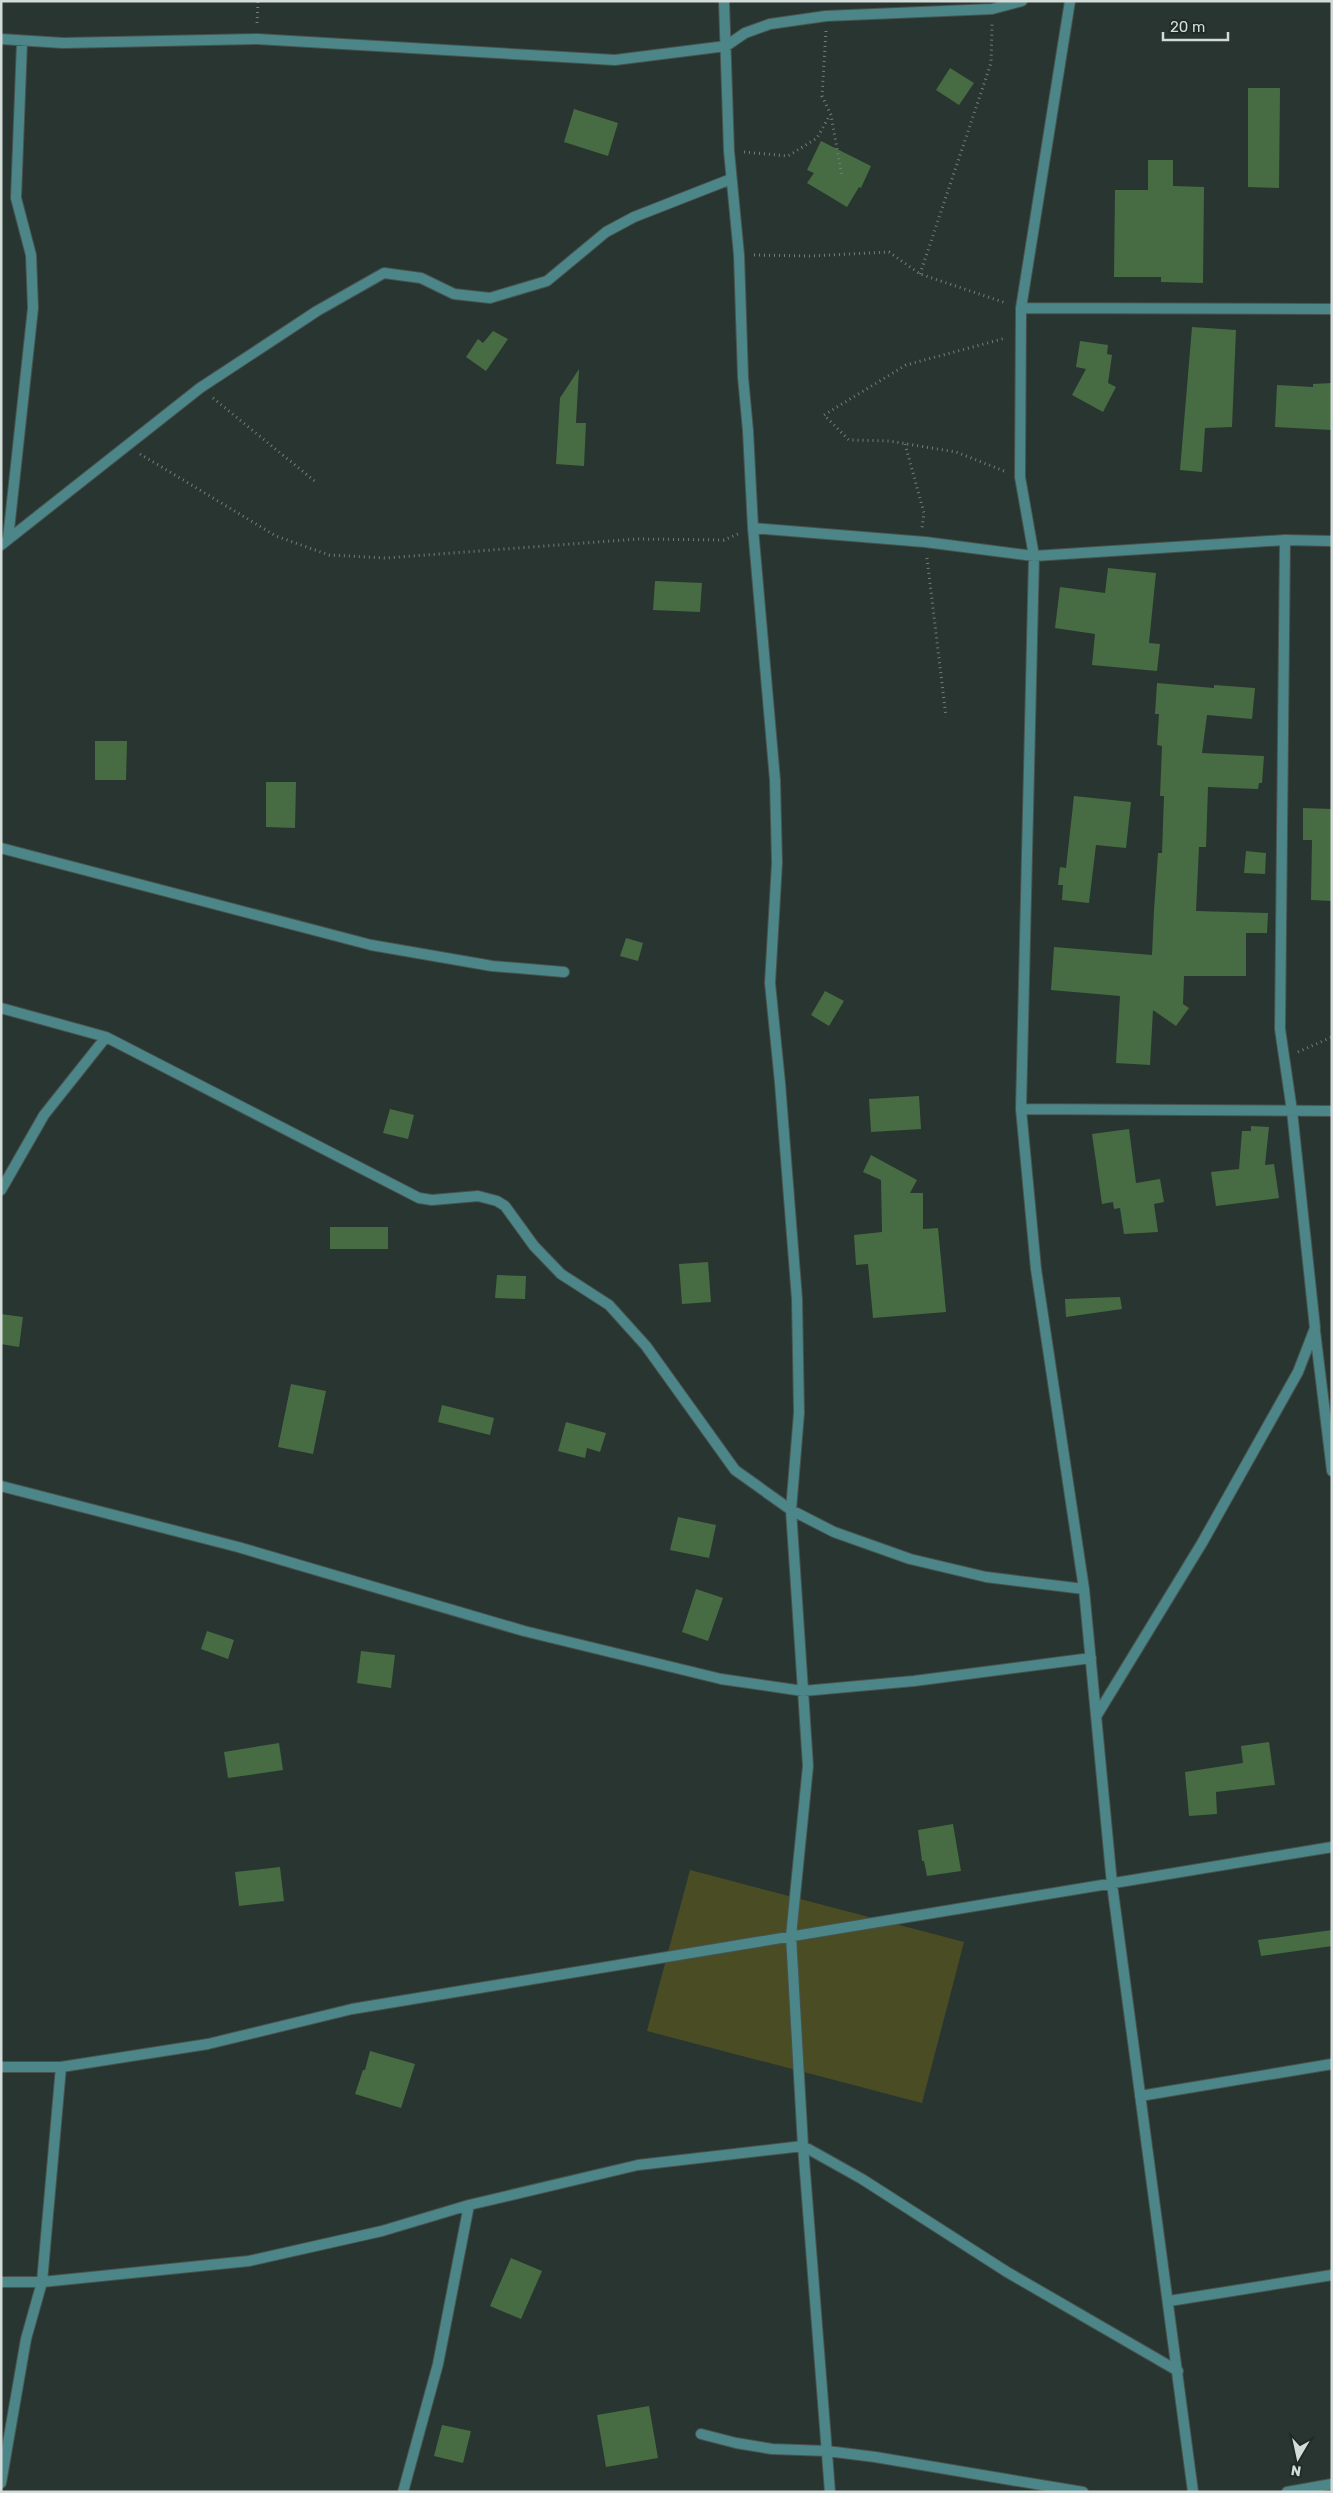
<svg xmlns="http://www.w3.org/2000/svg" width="1333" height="2493" viewBox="0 0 1333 2493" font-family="Rubik,sans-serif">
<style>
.park{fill:#4a4d24}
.building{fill:#476c43}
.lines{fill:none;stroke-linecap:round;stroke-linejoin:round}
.minor-casing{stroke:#48534e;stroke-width:12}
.path{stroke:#737d79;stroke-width:3;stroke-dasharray:1 4;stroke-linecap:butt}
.minor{stroke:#4c8688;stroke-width:10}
</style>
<rect width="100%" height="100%" fill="#293530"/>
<!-- park -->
<path class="park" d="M690 1870 964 1942 922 2103 647 2031Z"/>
<!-- building -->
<path class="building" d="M950 68 974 83 959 105 936 90Z
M1248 88H1280L1279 188 1248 187Z
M574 109 618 123 608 156 564 142Z
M821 141 871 166 861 188 859 187 847 207 807 183 814 173 807 170Z
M1148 160H1173V186L1204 187 1203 283 1161 282V277H1114L1115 190H1148Z
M1192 327 1236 330 1232 427 1205 428 1202 472 1180 470Z
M493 331 508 339 486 371 466 357 478 339 483 343Z
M1080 341 1108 345 1107 354 1112 355 1108 383 1116 387 1103 412 1072 395 1086 369 1076 367Z
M579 369 576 423H586L584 466 556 464 560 398Z
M1332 383V430L1275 427 1277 385 1313 387V384Z
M1108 568 1156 573 1149 643 1160 644 1157 671 1092 665 1095 634 1055 628 1060 587 1105 593Z
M655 581 702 583 700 612 653 610Z
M1157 683 1214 688V685L1255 688 1252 719 1207 715 1202 753 1264 756 1262 783H1259L1258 789 1208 787 1206 847H1199L1196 911 1268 913 1267 933H1246V976H1184L1183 1004 1189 1008 1176 1026 1153 1010 1150 1065 1116 1063 1120 996 1051 990 1054 947 1152 955 1154 910 1158 853H1162L1164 796H1160L1162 746 1157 745 1159 714H1155Z
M95 741H127L126 780H95Z
M266 782H296L295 828 266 827Z
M1074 796 1131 802 1126 848 1096 845 1089 903 1062 900 1063 885H1058L1060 867 1066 868Z
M1303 808 1332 809V901L1311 900 1312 840H1303Z
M1246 851 1266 853 1265 874 1244 873Z
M626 938 643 943 638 961 620 956Z
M825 991 844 1001 829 1026 811 1015Z
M919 1096 921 1129 871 1132 869 1099Z
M390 1109 414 1115 408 1139 383 1133Z
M1251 1126 1269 1127 1265 1165 1274 1164 1279 1198 1216 1206 1211 1172 1239 1169 1242 1131H1251Z
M1129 1129 1136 1183 1160 1179 1164 1202 1154 1204 1158 1232 1124 1234 1120 1208 1114 1209 1113 1202 1102 1204 1092 1134Z
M871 1155 917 1180 910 1193H923V1229L938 1228 946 1312 873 1318 868 1264 856 1265 854 1235 882 1232 881 1180 863 1172Z
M330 1227H388V1249H330Z
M708 1262 711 1302 682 1304 679 1264Z
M497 1275 526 1276 525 1299 495 1298Z
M1120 1297 1122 1309 1066 1317 1065 1299Z
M1 1314 23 1317 19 1347 1 1344Z
M291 1384 326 1391 313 1454 278 1447Z
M442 1405 494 1418 490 1435 438 1422Z
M566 1422 606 1433 600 1452 587 1448 585 1458 558 1451Z
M678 1517 716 1525 709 1558 670 1550Z
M696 1589 723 1598 708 1641 682 1632Z
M207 1631 234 1640 228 1659 201 1649Z
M361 1651 395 1655 391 1688 357 1683Z
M1269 1742 1275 1785 1216 1792 1217 1814 1189 1816 1185 1772 1243 1763 1241 1746Z
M279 1743 283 1770 228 1778 224 1752Z
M953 1824 961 1871 927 1876 924 1861H922L918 1830Z
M280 1867 284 1901 239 1906 235 1872Z
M1332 1930V1946L1261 1956 1258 1940Z
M370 2051 415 2064 401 2108 355 2094 363 2070H365Z
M511 2258 542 2271 521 2319 490 2306Z
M649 2406 658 2458 606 2467 597 2415Z
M442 2425 471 2431 463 2463 434 2456Z"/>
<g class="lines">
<defs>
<path id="minor" d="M724 1 729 151 739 255 743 377 748 431 753 528 775 780 777 863 770 983 780 1083 797 1299 799 1413 791 1510 808 1766 791 1936 803 2146 830 2492
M1070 1 1021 308 1020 477 1034 556 1021 1109 1036 1269 1084 1589 1112 1884 1193 2492
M1 39 63 43 257 39 615 60 726 46 745 33 770 24 826 16 992 9 1022 1
M1021 308 1332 309
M753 528 925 542 1034 556 1285 540 1332 541
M8 539 33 308 31 255 16 198 22 42
M1 545 200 388 317 311 384 273 421 278 454 294 490 298 547 281 606 232 634 217 731 179
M1 848 371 945 492 966 564 972
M1 1008 106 1037 419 1198 432 1200 478 1196 497 1201 505 1206 534 1246 561 1274 609 1305 646 1346 735 1470 791 1510 834 1532 910 1559 986 1577 1084 1589
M1021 1109 1332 1111
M1 1190 44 1115 106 1037
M1315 1331 1332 1471
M1 1486 238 1547 524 1631 721 1679 803 1691 914 1681 1091 1658
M1097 1715 1202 1543 1298 1372 1315 1328 1292 1111 1280 1029 1285 540
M1 2067H61
M1140 2096 1332 2064
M1 2282H42L61 2067 208 2044 352 2009 1332 1847
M1169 2301 1332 2275
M701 2434 736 2443 772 2449 827 2451 875 2457 1083 2492
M1 2483 26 2339 42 2282 249 2261 382 2231 469 2205 638 2165 803 2146 862 2179 1007 2272 1178 2371
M403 2492 438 2364 469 2205
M1287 2492 1332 2484"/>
</defs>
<!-- minor casing -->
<use href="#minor" class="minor-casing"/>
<!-- path -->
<path class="path" d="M257 23 258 1
M826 31 822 96 831 115 842 177
M744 152 788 156 817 138 830 115
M754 255 809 256 889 252 920 274 1006 303
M920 274 991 63 992 24
M213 398 317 483
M905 444 924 513 922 528
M140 454 276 536 329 555 386 558 637 539 724 540 738 534
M1004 471 956 452 889 441 849 440 824 415 906 365 1006 338
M927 558 946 717
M1298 1052 1332 1037"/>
<!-- minor -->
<use href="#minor" class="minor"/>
</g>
<!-- border -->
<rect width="1333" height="2493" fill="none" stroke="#d4dcd9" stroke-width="5"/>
<!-- north arrow -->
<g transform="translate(1298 2458) rotate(189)" stroke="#1f2b26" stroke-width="4" paint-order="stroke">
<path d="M0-4L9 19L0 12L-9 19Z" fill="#d4dcd9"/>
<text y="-8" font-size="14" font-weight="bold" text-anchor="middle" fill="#d4dcd9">N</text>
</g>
<!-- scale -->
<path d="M1163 32v8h65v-8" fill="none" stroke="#d4dcd9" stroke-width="2.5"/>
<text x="1170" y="32" font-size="15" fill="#d4dcd9" stroke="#1f2b26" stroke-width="4" paint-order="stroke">20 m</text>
</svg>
